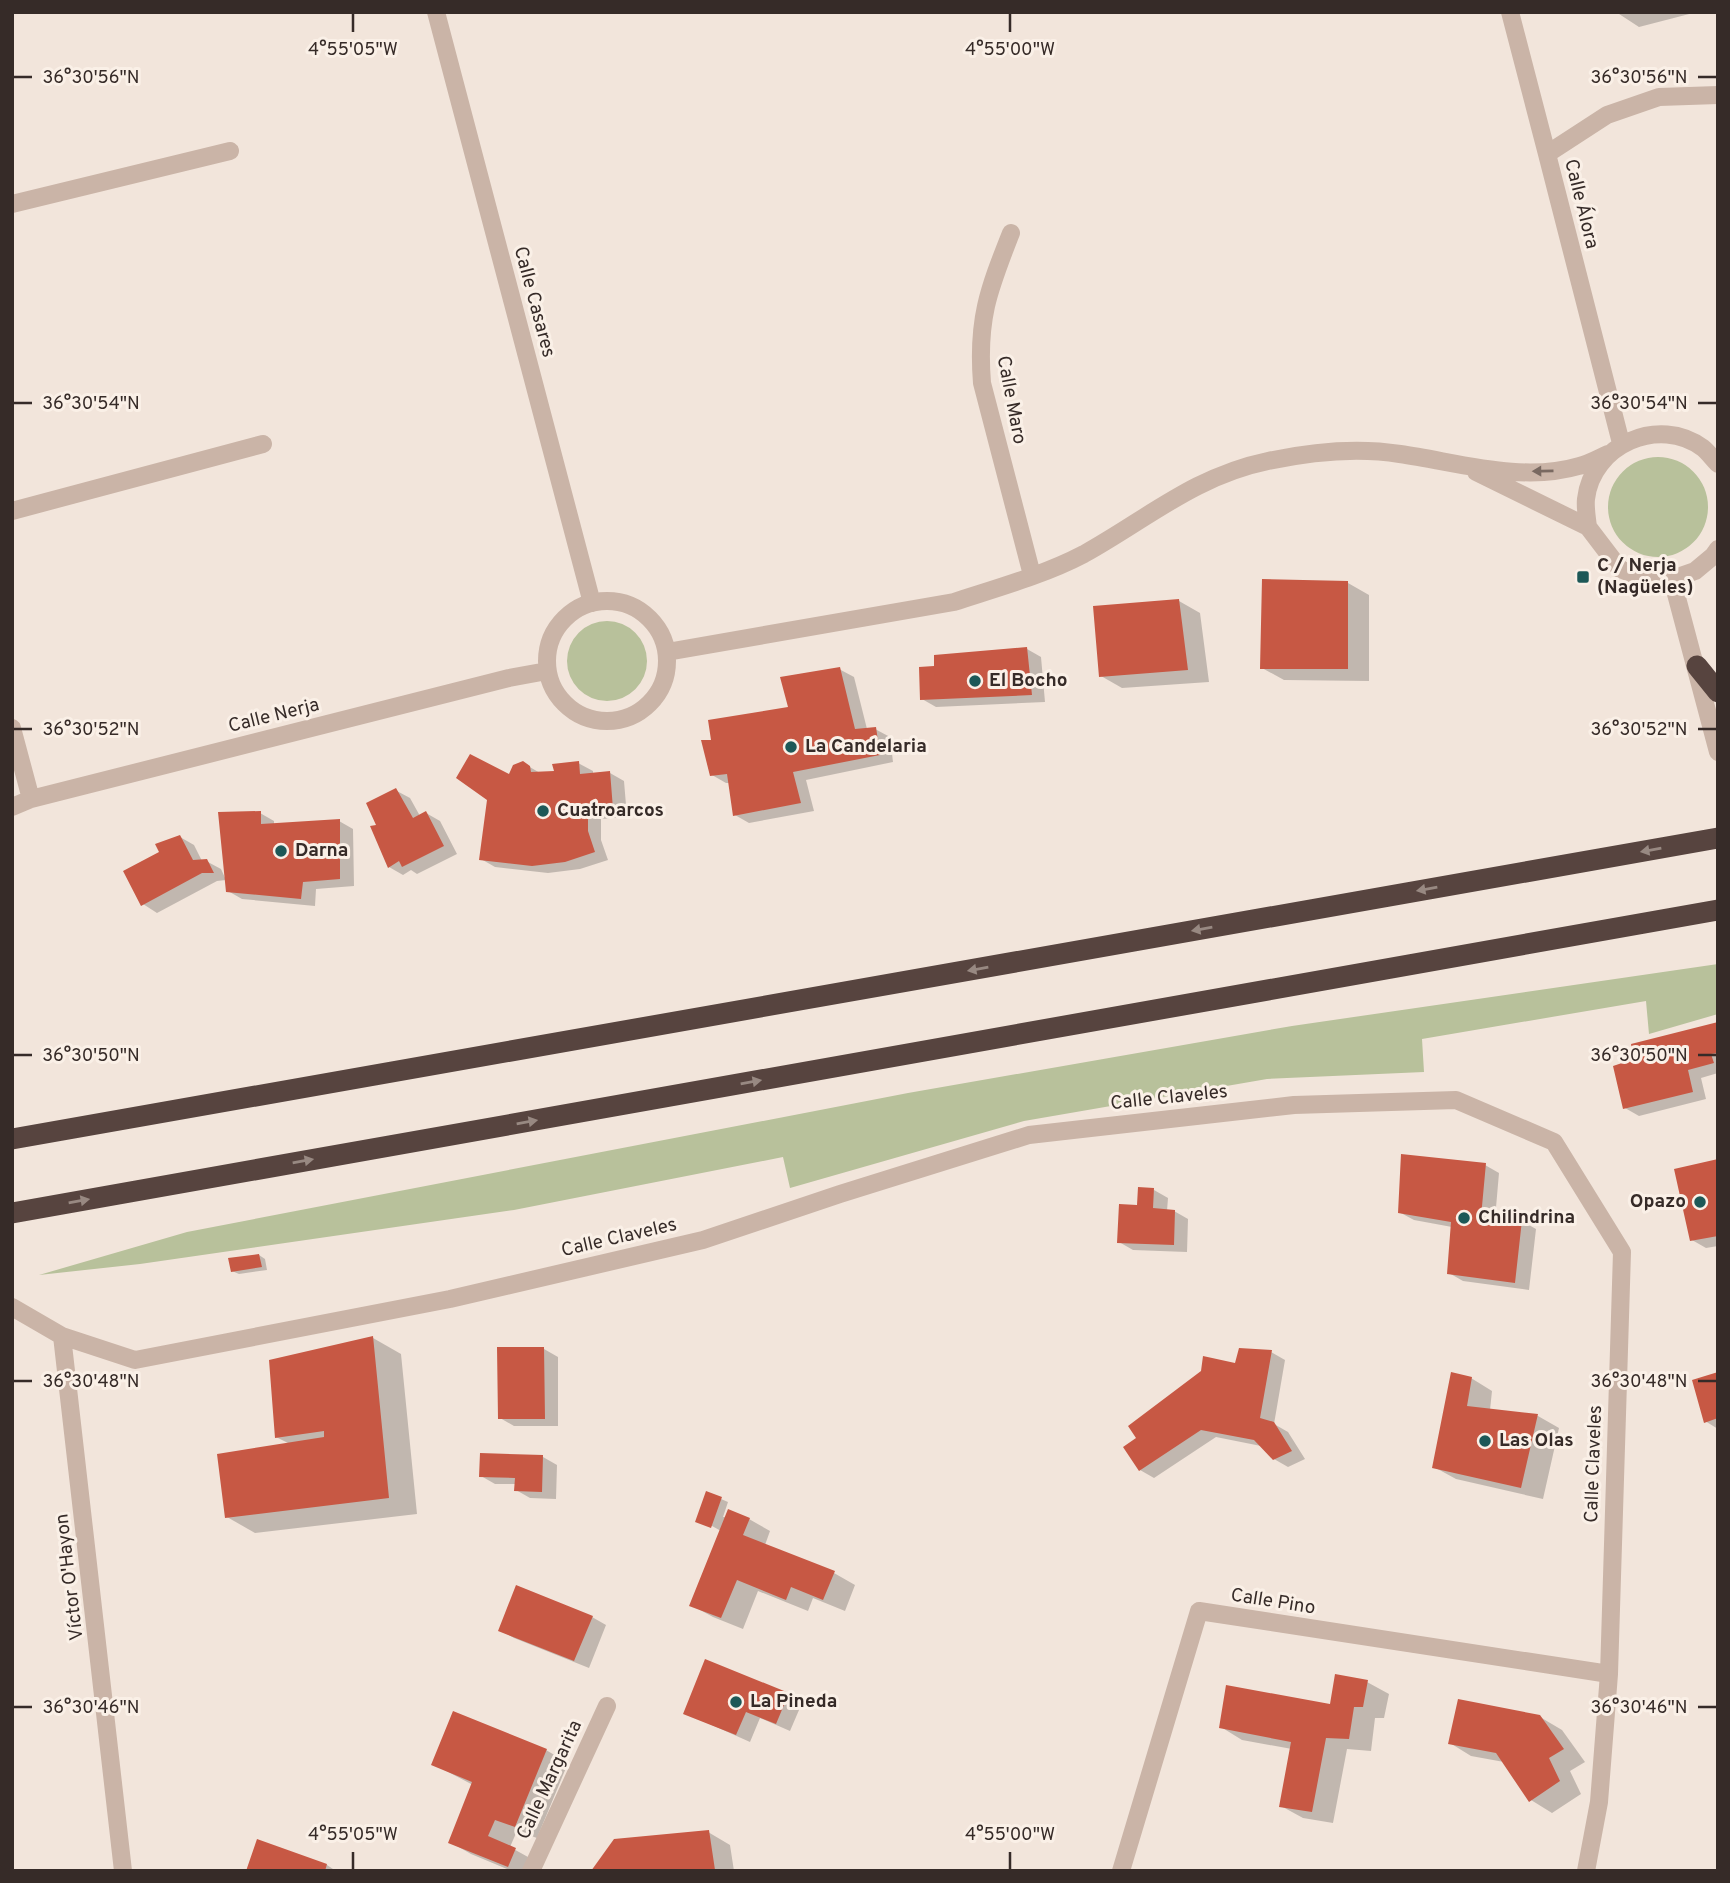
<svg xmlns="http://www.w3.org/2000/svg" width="1730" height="1883" viewBox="0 0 1730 1883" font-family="Overpass,sans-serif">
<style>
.green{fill:#b8c19b}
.shadow{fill:#0003}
.building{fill:#c75844}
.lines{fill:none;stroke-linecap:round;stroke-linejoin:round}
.minor{stroke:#cab4a7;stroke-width:18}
.highway{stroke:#57443f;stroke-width:21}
.oneway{fill:#796961}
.oneway2{fill:#988982}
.ticks{fill:none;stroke:#362b28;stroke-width:2.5}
.poi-dot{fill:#1d5857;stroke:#faf0e7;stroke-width:2.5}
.labels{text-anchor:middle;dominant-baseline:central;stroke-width:6;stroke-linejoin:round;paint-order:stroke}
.street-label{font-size:19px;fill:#362b28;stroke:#faf0e7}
.poi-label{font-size:19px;font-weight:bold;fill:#362b28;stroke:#faf0e7;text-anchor:start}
.ticks-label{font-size:18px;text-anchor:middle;fill:#362b28;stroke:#faf0e7;stroke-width:6;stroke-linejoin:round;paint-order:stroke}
</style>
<rect width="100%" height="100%" fill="#f2e5db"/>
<!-- green -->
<path class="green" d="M1608 507a50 50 0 1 1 100 0a50 50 0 1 1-100 0Z
M567 661a40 40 0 1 1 80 0a40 40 0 1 1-80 0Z
M1718 964V1014L1649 1034 1646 1001 1422 1039 1424 1072 1267 1079 1024 1121 790 1188 783 1157 514 1210 140 1264 39 1275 187 1232 908 1093 1292 1026Z"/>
<!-- shadow -->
<path class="shadow" d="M1616 12H1697L1639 27Z
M1348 583 1369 595V681L1284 680 1262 668Z
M1179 601 1200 613 1209 682 1122 688 1101 676Z
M1027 649 1041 657 1045 702 936 707 922 699Z
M839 669 854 677 867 729H875L890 737 893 762 806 780 814 811 749 823 735 815 730 783H726L712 775 713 741 790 708Z
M523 763 540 773 556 772 578 763 593 771V774L610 773 624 781 627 817 601 819V840L608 860 580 869 548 873 495 867 481 859 510 776Z
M395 790 410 798 420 816 426 813 440 821 457 854 417 874 411 870 403 875 389 867 378 826Z
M260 813 274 821V825L339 821 353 829 354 886 316 889 315 906 242 899 228 891Z
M180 837 194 845 202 861H206L221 869 226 880 217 881 157 913 143 904 162 852Z
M1718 1024V1073L1701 1078 1706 1099 1639 1116 1625 1108Z
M1718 1161V1246L1706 1248 1692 1240Z
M1485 1165 1499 1173 1495 1219 1522 1221 1536 1229 1529 1290 1463 1281 1449 1273 1452 1227 1414 1220 1399 1212Z
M1154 1190 1168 1198 1167 1211H1174L1188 1219 1187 1252 1133 1250 1119 1242 1139 1207Z
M259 1255 265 1259 267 1270 239 1274 232 1271Z
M373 1338 401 1354 417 1514 255 1533 227 1517 290 1444 276 1437Z
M544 1349 558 1357V1426H514L500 1418Z
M1271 1352 1285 1360 1274 1424 1288 1432 1305 1459 1288 1467 1274 1459 1261 1446 1216 1437 1154 1478 1140 1470 1237 1365Z
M1718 1374V1429L1705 1421Z
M1471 1378 1492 1391 1490 1410 1538 1416 1559 1428 1543 1499 1456 1479 1434 1467Z
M543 1457 557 1465 556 1499 530 1498 516 1490V1484H495L481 1476Z
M707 1493 728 1502 723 1517 749 1519 770 1531 765 1545 834 1573 855 1585 845 1611 813 1598 808 1611 758 1591 743 1629 713 1617 691 1605 721 1531 705 1522Z
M592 1617 606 1625 589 1668 514 1638 500 1630Z
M1367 1682 1389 1694 1384 1718H1375L1371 1751 1347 1749 1333 1823 1303 1818 1281 1806 1292 1749 1242 1740 1221 1727 1331 1706Z
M788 1695 802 1703 790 1731 760 1718 750 1742 685 1713Z
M1540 1717 1562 1730 1585 1762 1570 1771 1581 1794 1552 1813 1531 1800 1504 1762 1471 1756 1450 1743Z
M546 1750 568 1763 537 1838 517 1831 510 1847 537 1862 533 1871H512L471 1854 450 1842 473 1785 433 1764Z
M708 1832 730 1845 734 1871H593Z
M327 1865 336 1871H248Z"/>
<!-- building -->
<path class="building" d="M1262 579 1348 581V669H1260Z
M1179 599 1188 670 1099 677 1093 606Z
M1027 647 1032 695 920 700 919 667 934 666V655Z
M840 667 855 729 876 727 880 755 793 772 801 803 733 816 727 774 710 776 701 740H711L708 720 788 707 780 677Z
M470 754 509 774 513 765 523 761 530 766 531 772 554 771 552 764 579 761 580 774 610 771 613 809 588 812V831L595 852 565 862 532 866 479 860 487 800 456 778Z
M396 788 413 818 426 811 444 846 402 867 399 861 388 868 370 826 376 825 366 803Z
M261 811V824L340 819V879L303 882 301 899 226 892 218 812Z
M180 835 193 860 207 859 214 873H202L141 906 123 871 159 852 155 844Z
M1718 1022V1053L1711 1054 1714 1063 1688 1070 1693 1092 1623 1109 1613 1066 1634 1059 1631 1044Z
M1401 1154 1486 1163 1481 1217 1522 1220 1515 1283 1447 1274 1451 1222 1398 1213Z
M1718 1159V1236L1690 1241 1674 1169Z
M1138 1187 1154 1188 1153 1208 1175 1210 1174 1245 1117 1243 1119 1204 1137 1205Z
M259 1254 262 1267 231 1272 228 1258Z
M373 1336 389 1498 225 1518 217 1454 324 1437V1431L275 1438 269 1360Z
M497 1347H544L545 1419H498Z
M1239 1348 1272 1350 1260 1418 1274 1422 1292 1451 1273 1460 1254 1440 1201 1430 1139 1471 1123 1447 1136 1438 1128 1426 1201 1371 1203 1356 1235 1363Z
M1451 1372 1472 1377 1467 1406 1538 1414 1521 1488 1432 1468Z
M1718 1372V1418L1704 1423 1692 1380Z
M480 1453 543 1455 542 1492 514 1491 515 1478 479 1477Z
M706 1491 722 1497 711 1528 695 1522Z
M728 1509 750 1518 743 1535 835 1571 823 1600 791 1587 786 1600 737 1580 721 1618 689 1606Z
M516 1585 593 1616 574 1661 498 1631Z
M705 1659 789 1693 776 1724 746 1712 736 1735 683 1714Z
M1335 1674 1368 1680 1363 1707H1354L1349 1739 1326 1738 1312 1812 1279 1807 1291 1742 1219 1728 1226 1685 1330 1704Z
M1458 1699 1540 1715 1564 1749 1549 1758 1560 1781 1529 1802 1496 1753 1448 1744Z
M453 1711 547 1749 515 1827 495 1820 488 1836 516 1848 508 1867 448 1843 472 1782 431 1765Z
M709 1830 715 1870 591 1871 614 1839Z
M257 1839 327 1864 325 1871H246Z"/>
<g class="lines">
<!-- minor -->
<path class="minor" d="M436 12 592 603
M1510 12 1547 154
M12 204 230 151
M1011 233C988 291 977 320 982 383L1032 575
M1621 443 1547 154 1607 115 1659 97 1718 95
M1476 472 1588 527 1620 569 1645 579H1672L1695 571 1713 556 1718 549
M12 511 263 444
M1588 527C1587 518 1585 508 1586 499 1592 445 1659 415 1703 448 1708 452 1713 459 1718 464
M1672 579 1718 752
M547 661a60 60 0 1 1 120 0a60 60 0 1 1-120 0Z
M667 652 954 602C997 588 1044 575 1084 554 1147 519 1195 476 1268 461 1310 452 1357 447 1400 454 1457 462 1522 483 1579 466 1589 464 1599 458 1608 454
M12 728 31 799
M12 807 31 799 509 678 547 671
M12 1307 62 1336 123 1871
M62 1336 135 1360 450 1299 703 1240 840 1194 1029 1135 1294 1105 1456 1100 1554 1142 1622 1252 1609 1674 1599 1802 1586 1871
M531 1871 607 1706
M1121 1871 1199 1611 1609 1674"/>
<!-- highway -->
<path class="highway" d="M1697 666 1718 692
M12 1139 1718 838
M12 1213 1718 910"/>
</g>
<!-- one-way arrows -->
<defs><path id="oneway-solid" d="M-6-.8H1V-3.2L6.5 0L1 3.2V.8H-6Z" transform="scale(1.75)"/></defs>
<use class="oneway" href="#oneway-solid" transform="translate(1543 471) rotate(179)"/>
<g class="oneway2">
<use href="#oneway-solid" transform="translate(1651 850) rotate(170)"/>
<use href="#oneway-solid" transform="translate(1427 889) rotate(170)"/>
<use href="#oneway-solid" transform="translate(1202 929) rotate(170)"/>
<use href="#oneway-solid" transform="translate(978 969) rotate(170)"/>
<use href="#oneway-solid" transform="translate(751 1082) rotate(-10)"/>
<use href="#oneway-solid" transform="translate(527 1122) rotate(-10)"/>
<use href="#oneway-solid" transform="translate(303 1161) rotate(-10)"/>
<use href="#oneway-solid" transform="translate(79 1201) rotate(-10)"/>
</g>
<!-- ticks -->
<path class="ticks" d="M353 14V32M1010 14V32M14 77H32M1698 77H1716M14 403H32M1698 403H1716M14 729H32M1698 729H1716M14 1055H32M1698 1055H1716M14 1381H32M1698 1381H1716M14 1707H32M1698 1707H1716M353 1852V1869M1010 1852V1869"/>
<!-- markers -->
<g class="poi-dot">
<rect x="1576" y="570" width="14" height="14" rx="3.5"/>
<circle cx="975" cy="681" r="7"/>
<circle cx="791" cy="747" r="7"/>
<circle cx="543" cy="811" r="7"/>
<circle cx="281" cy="851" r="7"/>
<circle cx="1700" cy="1202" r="7"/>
<circle cx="1464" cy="1218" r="7"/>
<circle cx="1485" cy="1441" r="7"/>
<circle cx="736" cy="1702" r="7"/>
</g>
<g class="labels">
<!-- street labels -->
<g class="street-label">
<text transform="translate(1581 204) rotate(76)">Calle Álora</text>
<text transform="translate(534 302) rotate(75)">Calle Casares</text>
<text transform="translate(1011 400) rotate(79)">Calle Maro</text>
<text transform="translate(274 716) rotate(-14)">Calle Nerja</text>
<text transform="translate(1169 1098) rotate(-6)">Calle Claveles</text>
<text transform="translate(619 1238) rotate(-13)">Calle Claveles</text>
<text transform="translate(1594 1464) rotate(-88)">Calle Claveles</text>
<text transform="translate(70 1577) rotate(-97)">Víctor O'Hayon</text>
<text transform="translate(1273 1602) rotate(9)">Calle Pino</text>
<text transform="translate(550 1780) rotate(-65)">Calle Margarita</text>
</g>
<!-- poi labels -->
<g class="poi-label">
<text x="1597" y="566">C / Nerja<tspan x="1597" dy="22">(Nagüeles)</tspan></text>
<text x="989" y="681">El Bocho</text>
<text x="805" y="747">La Candelaria</text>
<text x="557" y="811">Cuatroarcos</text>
<text x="295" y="851">Darna</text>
<text x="1686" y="1202" text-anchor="end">Opazo</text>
<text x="1478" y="1218">Chilindrina</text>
<text x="1499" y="1441">Las Olas</text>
<text x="750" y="1702">La Pineda</text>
</g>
</g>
<g class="ticks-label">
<text x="353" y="55">4°55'05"W</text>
<text x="1010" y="55">4°55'00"W</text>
<text x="91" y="83">36°30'56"N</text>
<text x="1639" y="83">36°30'56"N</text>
<text x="91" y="409">36°30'54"N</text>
<text x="1639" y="409">36°30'54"N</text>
<text x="91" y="735">36°30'52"N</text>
<text x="1639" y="735">36°30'52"N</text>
<text x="91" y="1061">36°30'50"N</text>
<text x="1639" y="1061">36°30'50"N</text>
<text x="91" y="1387">36°30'48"N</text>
<text x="1639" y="1387">36°30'48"N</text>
<text x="91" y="1713">36°30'46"N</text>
<text x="1639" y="1713">36°30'46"N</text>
<text x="353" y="1840">4°55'05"W</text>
<text x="1010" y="1840">4°55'00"W</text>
</g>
<!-- border -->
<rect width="1730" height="1883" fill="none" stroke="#362b28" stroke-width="28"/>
</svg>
